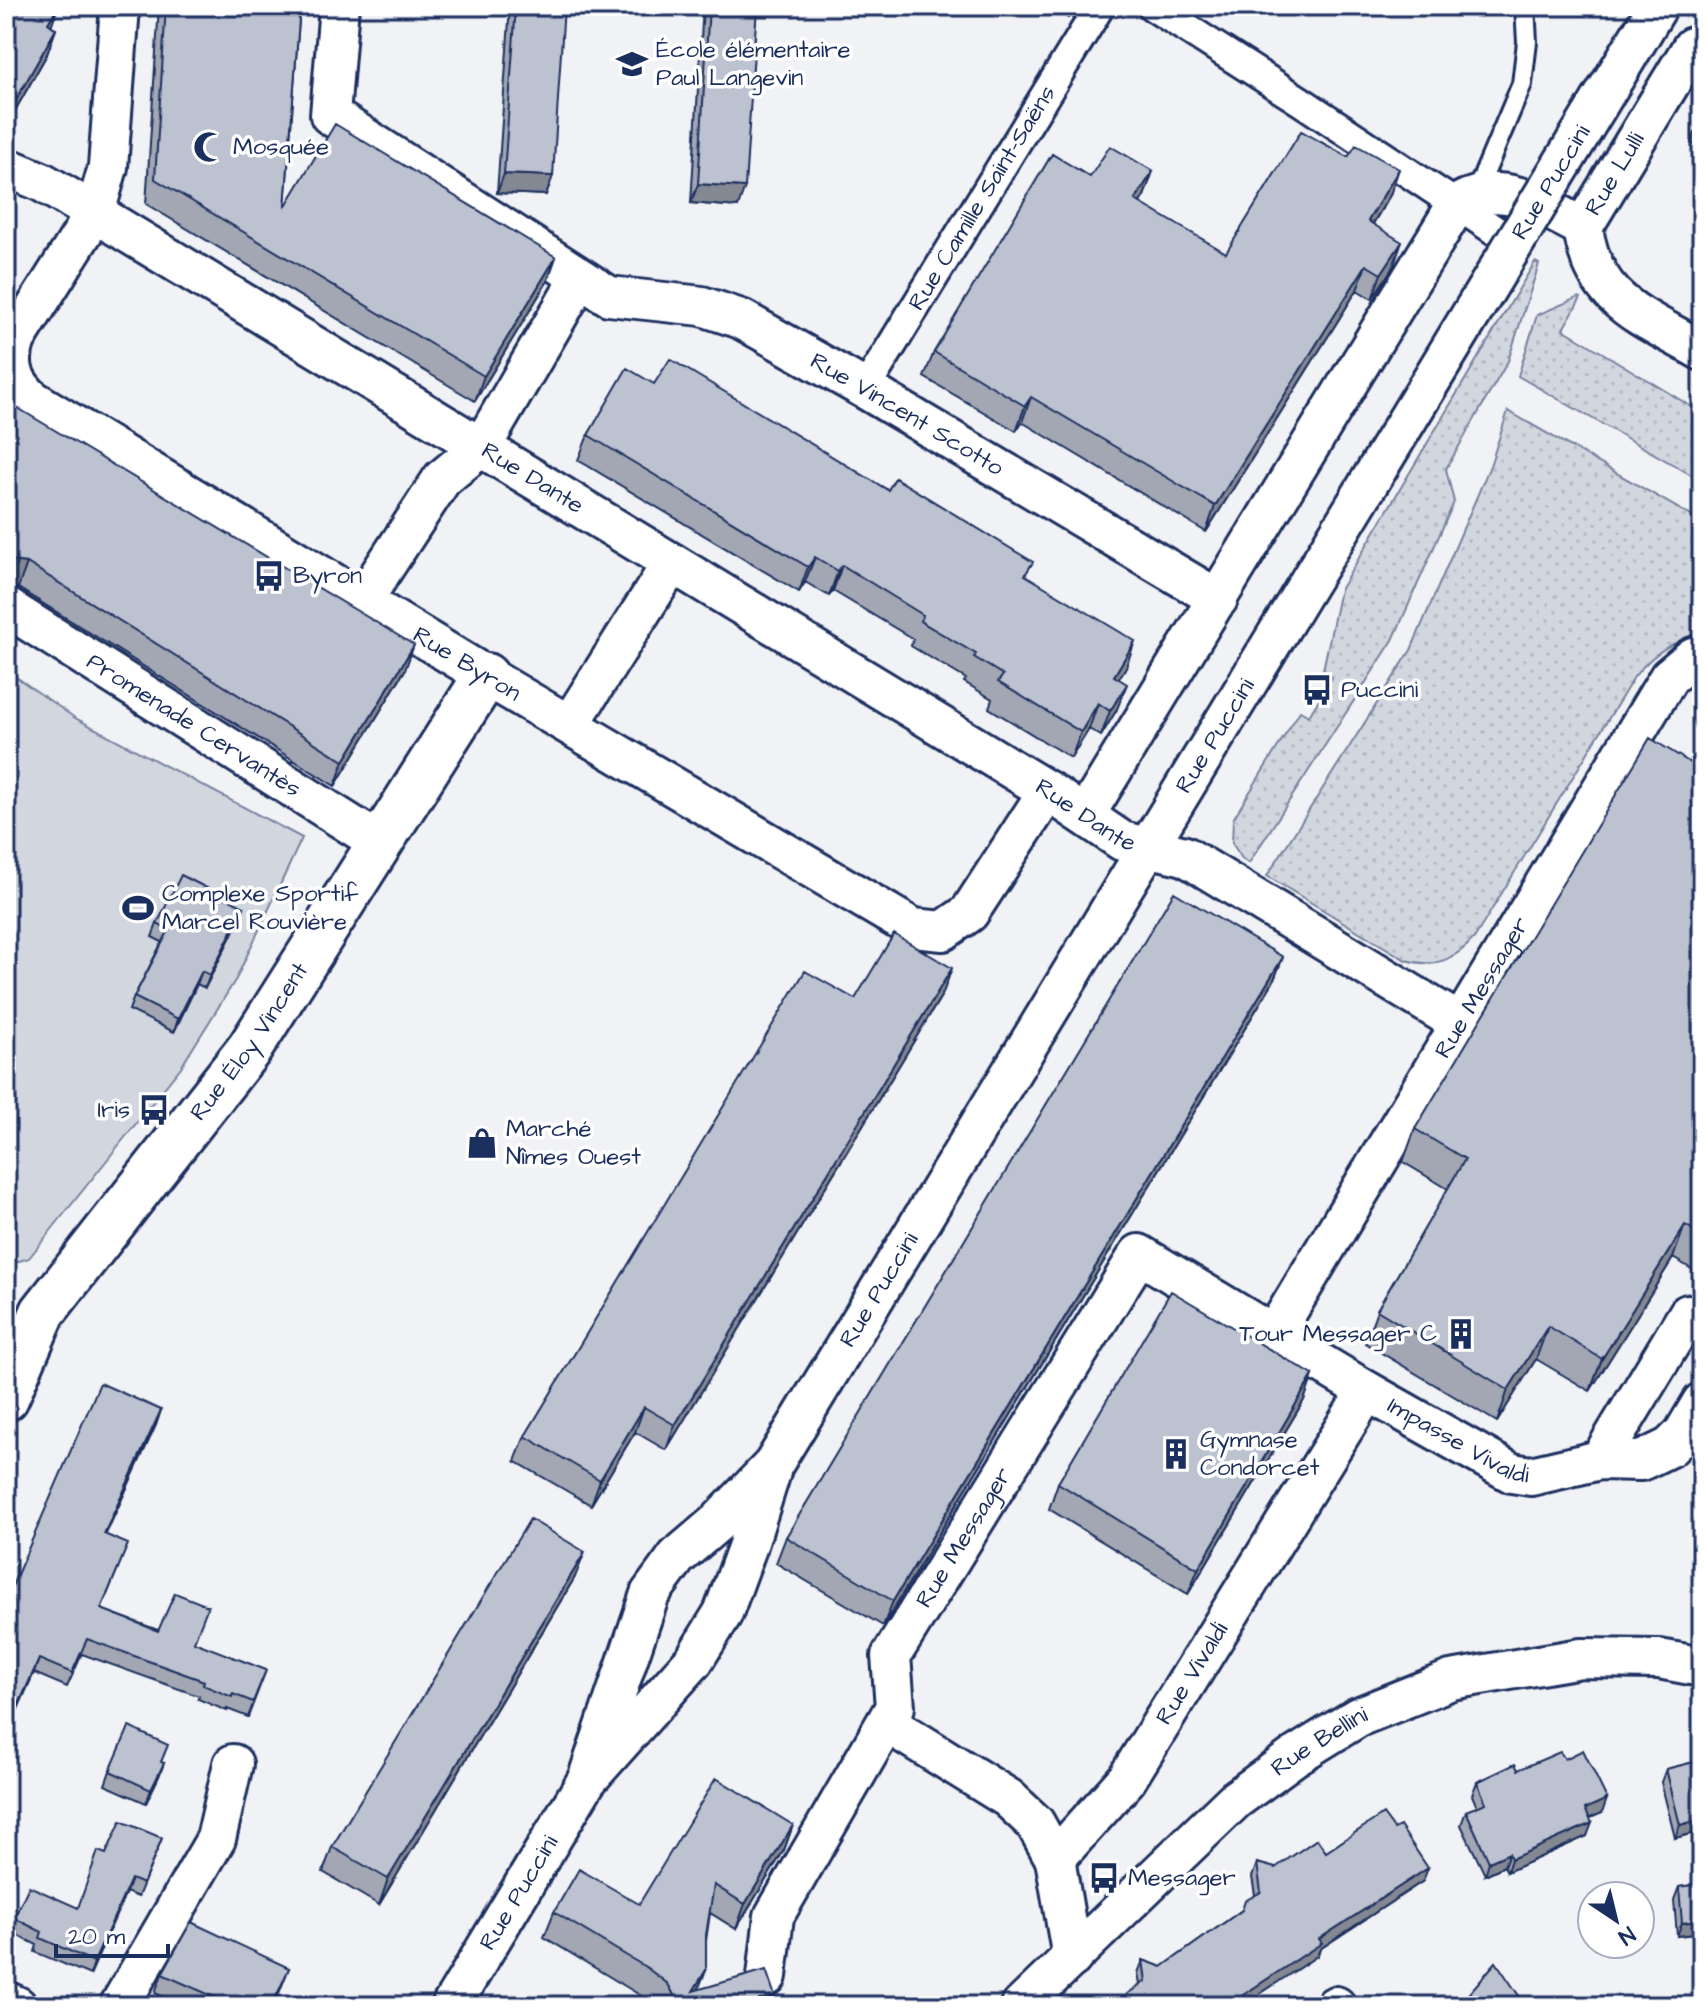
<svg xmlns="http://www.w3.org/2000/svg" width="1708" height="2012" viewBox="0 0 1708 2012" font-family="'Architects Daughter',sans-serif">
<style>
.grass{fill:url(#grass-dots);stroke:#76829e;stroke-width:2}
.park{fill:#d2d6df;stroke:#76829e;stroke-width:2}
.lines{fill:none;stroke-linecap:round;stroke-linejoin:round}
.service-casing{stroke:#1b2f5e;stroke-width:24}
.pedestrian-casing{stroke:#1b2f5e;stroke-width:34}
.minor-casing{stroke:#1b2f5e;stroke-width:44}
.tertiary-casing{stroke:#1b2f5e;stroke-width:50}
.service{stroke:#fff;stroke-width:18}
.pedestrian{stroke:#fff;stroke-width:28}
.minor{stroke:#fff;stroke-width:38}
.tertiary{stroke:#fff;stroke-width:44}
.minor-bridge-casing{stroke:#1b2f5e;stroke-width:44;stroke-linecap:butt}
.minor-bridge{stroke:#fff;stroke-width:38}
.wall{fill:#a2a7b3;stroke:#1b2f5e;stroke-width:2}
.shaded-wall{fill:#848892;stroke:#1b2f5e;stroke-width:2}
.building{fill:#bcc2d0;stroke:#1b2f5e;stroke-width:2}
.labels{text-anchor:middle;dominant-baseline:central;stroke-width:7;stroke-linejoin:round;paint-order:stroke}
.poi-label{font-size:24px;fill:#1b2f5e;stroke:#fff;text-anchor:start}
.street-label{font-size:24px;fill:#1b2f5e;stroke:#fff}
</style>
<defs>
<pattern id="grass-dots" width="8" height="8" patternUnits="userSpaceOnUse" patternTransform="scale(2)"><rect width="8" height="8" fill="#d2d6df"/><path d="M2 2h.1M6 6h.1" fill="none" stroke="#b4b8c2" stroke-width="1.8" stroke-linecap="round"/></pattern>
</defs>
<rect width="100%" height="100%" fill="#f1f2f5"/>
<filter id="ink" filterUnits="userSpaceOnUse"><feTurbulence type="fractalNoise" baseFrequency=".0125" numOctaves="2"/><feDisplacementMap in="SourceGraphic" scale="16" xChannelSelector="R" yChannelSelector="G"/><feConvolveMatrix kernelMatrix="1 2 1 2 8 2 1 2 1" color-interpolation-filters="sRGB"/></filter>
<g filter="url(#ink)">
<!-- grass -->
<path class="grass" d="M1535 262 1539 264 1508 361 1446 469 1454 502 1393 640 1249 863 1243 860 1232 843 1233 819 1300 711 1309 716 1332 678 1323 670 1340 590Z
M1579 297 1581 298 1563 329 1702 413V481L1518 376 1537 315Z
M1508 411 1702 522V635C1673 639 1652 654 1634 677L1475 937C1456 959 1435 969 1406 960L1267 876 1411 650 1490 466Z"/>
<!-- park -->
<path class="park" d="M6 670 75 718 302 838 236 979 181 1067 29 1258 16 1262 6 1279Z"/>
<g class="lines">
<defs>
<path id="service" d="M1476 193 1522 84 1527 42 1525 6"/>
<g id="pedestrian">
<path d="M1152 6 1302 102 1514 243"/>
<path id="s1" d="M865 389 1100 6"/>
</g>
<g id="minor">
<path id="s2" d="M120 6 108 167 95 213 16 339C7 365 13 382 33 400L486 676 913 928 943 931 969 913 1048 791"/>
<path id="s3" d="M339 6 330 115 609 296 702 306 741 319 865 389 1218 599"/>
<path d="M1692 47 1583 227C1593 303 1643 316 1702 351"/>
<path id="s4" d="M6 167 42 182 95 213 1048 791 1122 841 1185 856 1461 1024"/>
<path d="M363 600 442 479 482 446 580 278"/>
<path id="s5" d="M6 607 380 843"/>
<path d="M570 724 672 563"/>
<path d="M1086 814 1457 204C1505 177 1538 206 1583 227"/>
<path id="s6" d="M1274 1334 1669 677 1693 657 1702 654"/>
<path d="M1600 1460 1688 1314 1702 1322"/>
<path d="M887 1723 1008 1798 1035 1823 1055 1859"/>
<path id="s7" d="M587 1780 650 1594 677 1557 719 1521 773 1465 1378 468"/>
<path id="s8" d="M1072 1958 1055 1859 1127 1779 1367 1391"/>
<path id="s9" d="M767 1976 774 1916 895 1707 891 1656 1139 1254 1367 1391 1512 1473 1531 1476 1600 1460 1641 1461 1670 1447 1683 1434 1702 1402"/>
<path d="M6 2001 17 2006"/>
<path d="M119 2006 216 1839 233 1764"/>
<path id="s10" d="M451 2006 587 1780 694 1660 723 1613 748 1545 771 1472"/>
<path id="s11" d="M1021 2006 1235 1800 1295 1756 1358 1717 1451 1680 1581 1658 1659 1659 1702 1667"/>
<path d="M1335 2006H1336"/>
</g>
<g id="tertiary">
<path id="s12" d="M6 1398 43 1312 250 1048 486 676"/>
</g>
</defs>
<!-- service casing -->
<use href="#service" class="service-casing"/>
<!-- pedestrian casing -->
<use href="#pedestrian" class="pedestrian-casing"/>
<!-- minor casing -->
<use href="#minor" class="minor-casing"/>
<!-- tertiary casing -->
<use href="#tertiary" class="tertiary-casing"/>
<!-- service -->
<use href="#service" class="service"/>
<!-- pedestrian -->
<use href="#pedestrian" class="pedestrian"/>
<!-- minor -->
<use href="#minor" class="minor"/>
<!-- tertiary -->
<use href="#tertiary" class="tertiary"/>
<defs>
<g id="minor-bridge">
<path id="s13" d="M1378 468 1658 6"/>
</g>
</defs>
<!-- minor-bridge casing -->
<use href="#minor-bridge" class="minor-bridge-casing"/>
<!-- minor-bridge -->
<use href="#minor-bridge" class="minor-bridge"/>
</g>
<!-- wall -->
<path class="wall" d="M6 6 51 26 56 29 47 54 8 123 6 122Z
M159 6H300L285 207 556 257 547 282 475 401 146 204Z
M510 6H564L546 195 497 193Z
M703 6H757L738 207 691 203Z
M1049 6H1076L1068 18Z
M1702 113V150L1691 143Z
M1153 171 1144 196 1139 203 1226 253 1390 195 1373 224 1393 267 1372 299 1357 290 1206 532 1022 422 1016 431 924 377 934 352 1090 177Z
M654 384 888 490 1028 577 1126 667 1118 679 1117 709 1101 736 1089 729 1071 758 989 708 992 699 964 682 966 679 911 646 913 639 833 591 829 596 805 582 799 592 578 460 588 435Z
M6 401 405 670 335 786 18 588 6 587Z
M1702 770V1275L1673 1258 1590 1391 1536 1359 1497 1422 1365 1343 1377 1310 1448 1189 1403 1162 1415 1129Z
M244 907 239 920 205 988 197 984 174 1032 129 1010 134 997 162 942 152 937 157 924Z
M1283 957 1273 982 883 1626 776 1563 786 1537Z
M943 993 666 1450 635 1432 591 1505 515 1461 525 1436 855 999Z
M1313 1375 1304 1400 1188 1594 1049 1509 1058 1483Z
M161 1410 156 1425 105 1535 122 1558 101 1609 266 1670 248 1717 227 1709V1711L198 1699 199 1696 82 1654 67 1687 34 1673 6 1600Z
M575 1577 379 1905 323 1872 332 1847Z
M1702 1760V1831L1675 1838 1661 1782 1666 1769Z
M164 1763 159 1776 146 1803 105 1785 110 1771Z
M1518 1770 1602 1813 1590 1818 1587 1836 1507 1872 1504 1866 1485 1875 1461 1825 1466 1811 1477 1807 1472 1795 1477 1782Z
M793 1825 784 1850 736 1929 710 1913 699 1989 775 1996 772 2006H654L638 1994 544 1937 554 1912 639 1904Z
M162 1838 138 1897 126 1892 90 1975 35 1952 37 1945 9 1931 14 1918 78 1908 106 1854Z
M1326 1852 1423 1881 1320 1949 1317 1956 1140 1985 1138 1973 1143 1960 1162 1967 1242 1910 1255 1895 1252 1877 1257 1863 1275 1868Z
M1702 1884V1933L1677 1936 1674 1900 1679 1887Z
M289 1968 274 2006H184L155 1993 162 1974Z"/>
<!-- shaded-wall -->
<path class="shaded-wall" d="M1072 6H1076L1068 18Z
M58 7 49 32 48 23Z
M56 29 47 54 8 123 17 98Z
M1399 169 1390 195 1359 246 1368 221Z
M1153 171 1144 196 1126 226 1135 200Z
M504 174 553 176 546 195 497 193Z
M698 184 745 187 738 207 691 203Z
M1402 242 1393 267 1372 299 1381 274Z
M556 257 547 282 475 401 484 376Z
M1366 265 1357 290 1206 532 1215 506Z
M1031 397 1022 422 1016 431 1025 406Z
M815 557 805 582 799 592 808 567Z
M11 561 27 563 18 588 6 587V574Z
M842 565 833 591 829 596 838 571Z
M1135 641 1126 667 1105 701 1114 676Z
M414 645 405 670 335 786 344 761Z
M1127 684 1117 709 1101 736 1110 711Z
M1098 703 1089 729 1071 758 1081 732Z
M244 907 239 920 205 988 210 975Z
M1283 957 1273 982 883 1626 893 1601Z
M952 968 943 993 666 1450 675 1425Z
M202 971 197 984 174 1032 178 1019Z
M1685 1225 1673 1258 1590 1391 1602 1359Z
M1548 1326 1536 1359 1497 1422 1508 1390Z
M1313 1375 1304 1400 1188 1594 1198 1569Z
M644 1407 635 1432 591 1505 600 1480Z
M161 1410 156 1425 99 1549 104 1534Z
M585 1552 575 1577 379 1905 388 1879Z
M39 1659 34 1673 6 1736V1733Z
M164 1763 159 1776 146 1803 151 1790Z
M1607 1799 1602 1813 1581 1822 1585 1809Z
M1702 1819V1831L1675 1838 1680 1825Z
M1592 1823 1587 1836 1507 1872 1511 1859Z
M793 1825 784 1850 736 1929 745 1904Z
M1509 1853 1504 1866 1485 1875 1489 1862Z
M1428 1868 1423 1881 1320 1949 1317 1956 1242 2006H1229L1319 1939Z
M131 1879 126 1892 90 1975 94 1962Z
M1702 1920V1933L1677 1936 1682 1923Z
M706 1970 696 1995 693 1991Z
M775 1996 772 2006H757L759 2000Z"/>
<!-- building -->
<path class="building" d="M6 6H58L48 23 56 29 17 98 6 91Z
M166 6H300L285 207 335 124 556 257 484 376 155 179Z
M516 6H564L553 176 504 174Z
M709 6H757L745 187 698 184Z
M1301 131 1348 157 1356 145 1399 169 1368 221 1402 242 1381 274 1366 265 1215 506 1031 397 1025 406 934 352 1052 154 1090 177 1110 146 1153 171 1135 200 1226 253Z
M670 359 888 490 895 478 1033 562 1025 575 1135 641 1114 676 1127 684 1110 711 1098 703 1081 732 998 682 1003 675 974 657 976 654 920 621 923 615 842 565 838 571 815 557 808 567 588 435 627 368 654 384Z
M6 401 414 645 344 761 27 563 11 561 6 558Z
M1650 738 1702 770V1235L1685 1225 1602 1359 1548 1326 1508 1390 1377 1310 1465 1159 1415 1129Z
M181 875 244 907 210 975 202 971 178 1019 134 997 169 930 157 924Z
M1174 892 1283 957 893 1601 786 1537Z
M894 934 952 968 675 1425 644 1407 600 1480 525 1436 805 971 855 999Z
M1171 1291 1313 1375 1198 1569 1058 1483Z
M100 1383 161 1410 104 1534 128 1544 101 1609 158 1631 175 1593 208 1606 194 1642 266 1670 253 1702 233 1694 232 1697 203 1685 204 1681 87 1639 72 1673 39 1659 6 1733V1600Z
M530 1519 585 1552 388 1879 332 1847Z
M129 1727 168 1745 161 1762 164 1763 151 1790 110 1771Z
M1583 1750 1607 1799 1585 1809 1592 1823 1511 1859 1509 1853 1489 1862 1466 1811 1486 1803 1477 1782 1515 1764 1518 1770 1560 1752 1565 1759Z
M1702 1760V1819L1680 1825 1666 1769Z
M6 1771 11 1773 6 1784Z
M716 1778 793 1825 745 1904 714 1885 706 1935V1970L693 1991 766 1970 775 1996 759 2000 761 2006H680L668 1984 647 1968 554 1912 579 1869 639 1904Z
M1383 1814 1394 1829 1400 1826 1428 1868 1319 1939 1322 1943 1243 1995 1229 2006H1121L1127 1994 1146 1981 1143 1960 1162 1967 1242 1910 1245 1901 1261 1892 1257 1863 1275 1868 1317 1839 1326 1852Z
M121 1821 162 1838 143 1884 131 1879 94 1962 40 1938 42 1932 14 1918 29 1886 78 1908 98 1851 106 1854Z
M1702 1884V1920L1682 1923 1679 1887Z
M191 1922 289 1968 272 2006H235L162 1974Z
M1496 1962 1526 2006H1458Z"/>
</g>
<!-- icons -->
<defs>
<symbol id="school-bare" viewBox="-9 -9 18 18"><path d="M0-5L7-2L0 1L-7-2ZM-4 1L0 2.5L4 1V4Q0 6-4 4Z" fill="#1b2f5e" stroke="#fff" stroke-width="2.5" paint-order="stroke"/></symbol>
<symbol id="mosque-bare" viewBox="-9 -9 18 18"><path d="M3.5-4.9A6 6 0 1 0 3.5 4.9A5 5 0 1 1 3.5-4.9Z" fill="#1b2f5e" stroke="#fff" stroke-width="2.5" paint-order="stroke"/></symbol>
<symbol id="bus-bare" viewBox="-9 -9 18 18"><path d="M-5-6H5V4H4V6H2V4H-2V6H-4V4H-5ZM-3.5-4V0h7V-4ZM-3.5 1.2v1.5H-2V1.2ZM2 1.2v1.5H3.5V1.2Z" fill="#1b2f5e" stroke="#fff" stroke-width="2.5" paint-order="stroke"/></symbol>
<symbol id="stadium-bare" viewBox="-9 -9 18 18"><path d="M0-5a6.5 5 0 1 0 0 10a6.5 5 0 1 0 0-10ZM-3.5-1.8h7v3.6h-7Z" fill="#1b2f5e" stroke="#fff" stroke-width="2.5" paint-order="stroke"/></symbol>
<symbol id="shop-bare" viewBox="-9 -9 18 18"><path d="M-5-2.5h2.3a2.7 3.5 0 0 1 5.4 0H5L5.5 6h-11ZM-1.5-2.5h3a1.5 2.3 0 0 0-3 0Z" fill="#1b2f5e" stroke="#fff" stroke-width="2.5" paint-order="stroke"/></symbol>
<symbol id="building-bare" viewBox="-9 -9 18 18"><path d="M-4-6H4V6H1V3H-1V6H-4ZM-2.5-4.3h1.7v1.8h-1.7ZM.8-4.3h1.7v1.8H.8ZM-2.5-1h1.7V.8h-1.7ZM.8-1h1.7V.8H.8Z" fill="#1b2f5e" stroke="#fff" stroke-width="2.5" paint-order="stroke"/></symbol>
</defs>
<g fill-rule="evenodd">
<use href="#school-bare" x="610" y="42" width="44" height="44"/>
<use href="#mosque-bare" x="187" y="125" width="44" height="44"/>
<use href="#bus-bare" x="247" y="554" width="44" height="44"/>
<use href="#bus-bare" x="1295" y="668" width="44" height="44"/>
<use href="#stadium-bare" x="116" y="886" width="44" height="44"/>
<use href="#bus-bare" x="132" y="1088" width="44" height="44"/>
<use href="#shop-bare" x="460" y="1121" width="44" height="44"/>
<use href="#building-bare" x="1439" y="1312" width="44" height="44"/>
<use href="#building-bare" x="1154" y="1432" width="44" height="44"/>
<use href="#bus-bare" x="1082" y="1856" width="44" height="44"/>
</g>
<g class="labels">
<!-- poi labels -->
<g class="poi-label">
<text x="656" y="50">École élémentaire<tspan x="656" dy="28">Paul Langevin</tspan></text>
<text x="233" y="147">Mosquée</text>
<text x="293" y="576">Byron</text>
<text x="1341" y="690">Puccini</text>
<text x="162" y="894">Complexe Sportif<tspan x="162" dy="28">Marcel Rouvière</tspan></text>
<text x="130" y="1110" text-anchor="end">Iris</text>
<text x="506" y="1129">Marché<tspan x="506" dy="28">Nîmes Ouest</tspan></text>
<text x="1437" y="1334" text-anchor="end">Tour Messager C</text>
<text x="1200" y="1440">Gymnase<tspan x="1200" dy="28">Condorcet</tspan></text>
<text x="1128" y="1878">Messager</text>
</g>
<!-- street labels -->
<g class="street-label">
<text transform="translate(1615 174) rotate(-59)">Rue Lulli</text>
<text stroke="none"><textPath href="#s13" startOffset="334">Rue Puccini</textPath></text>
<text stroke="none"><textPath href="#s1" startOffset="224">Rue Camille Saint-Saëns</textPath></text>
<text stroke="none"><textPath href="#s3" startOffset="768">Rue Vincent Scotto</textPath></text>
<text stroke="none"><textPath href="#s4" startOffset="612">Rue Dante</textPath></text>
<text stroke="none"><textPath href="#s2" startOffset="934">Rue Byron</textPath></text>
<text stroke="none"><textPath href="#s5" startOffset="222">Promenade Cervantès</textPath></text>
<text stroke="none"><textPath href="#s7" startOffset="1228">Rue Puccini</textPath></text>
<text stroke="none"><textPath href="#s4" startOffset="1260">Rue Dante</textPath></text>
<text stroke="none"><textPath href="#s6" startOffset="404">Rue Messager</textPath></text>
<text stroke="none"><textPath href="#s12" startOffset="434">Rue Éloy Vincent</textPath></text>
<text stroke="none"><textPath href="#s7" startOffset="580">Rue Puccini</textPath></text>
<text stroke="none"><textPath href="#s9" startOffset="1196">Impasse Vivaldi</textPath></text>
<text stroke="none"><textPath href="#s9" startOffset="492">Rue Messager</textPath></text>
<text stroke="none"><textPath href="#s8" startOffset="332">Rue Vivaldi</textPath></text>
<text stroke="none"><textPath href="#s11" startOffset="400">Rue Bellini</textPath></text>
<text stroke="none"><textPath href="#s10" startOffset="132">Rue Puccini</textPath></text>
</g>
</g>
<!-- margin -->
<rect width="1708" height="2012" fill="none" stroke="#fff" stroke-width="32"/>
<rect x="16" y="16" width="1676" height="1980" fill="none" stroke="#1b2f5e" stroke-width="3" filter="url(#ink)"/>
<!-- north arrow -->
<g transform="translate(1616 1920) rotate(145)"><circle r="38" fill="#ffffff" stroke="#a4acbf" stroke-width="2"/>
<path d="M0-6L14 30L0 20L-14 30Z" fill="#1b2f5e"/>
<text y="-12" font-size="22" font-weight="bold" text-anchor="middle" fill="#1b2f5e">N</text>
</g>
<!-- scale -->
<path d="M56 1944v12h112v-12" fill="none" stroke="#1b2f5e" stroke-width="4"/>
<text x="68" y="1944" font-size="24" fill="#1b2f5e" stroke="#ffffff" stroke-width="6" paint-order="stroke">20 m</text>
</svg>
